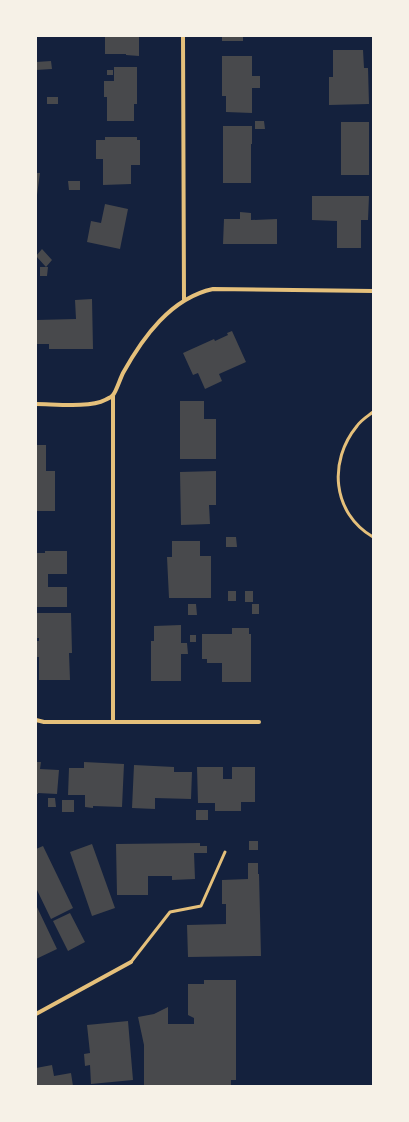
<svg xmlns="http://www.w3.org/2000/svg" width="409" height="1122" viewBox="0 0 409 1122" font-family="'Libre Baskerville',serif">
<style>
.building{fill:#48494c}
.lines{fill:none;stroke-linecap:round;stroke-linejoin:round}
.service{stroke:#e5c07b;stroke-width:3}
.minor{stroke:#e5c07b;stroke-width:4}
</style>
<rect width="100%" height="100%" fill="#14213d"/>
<!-- building -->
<path class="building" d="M105 36H139V56L126 55V54H105Z
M222 36H243V41H222Z
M333 50H363L364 68H368L369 104 329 105V77H333Z
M222 56H252V76H260V88H252V113L226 112V96H222Z
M51 61 52 69 36 70V62Z
M114 67H137V104H134V121H107V97H104V81H114Z
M107 70H113V75H107Z
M47 97H58V104H47Z
M255 121H264L265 129H255Z
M341 122H369V175H341Z
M223 126H252V144H251V183H223Z
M105 137H137V140H140V165H131V184L103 185V159H96V140H105Z
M36 173H40L37 195H36Z
M68 181H80V190H69Z
M312 196H369L368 220H361V248H337V221L312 220Z
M105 204 128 209 120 249 87 242 91 221 101 223Z
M240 212 251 213V220L277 219V244H223L224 219H240Z
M42 249 52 260 46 267 36 256Z
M40 267H48L47 276H40Z
M92 299 93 349H49V344H36V320L76 319 75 300Z
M232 331 246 362 219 374 222 381 205 389 198 373 193 375 183 353 214 339 215 341 228 335 227 333Z
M180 401H204V419H216V459H180Z
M36 445H46V471H55V511H36Z
M216 471V505H209L210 524 181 525 180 472Z
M226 537H236L237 547H226Z
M172 541H200V556H211V598H169L167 557H172Z
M45 551H67V574H48V587H67V607H36V553H45Z
M228 591H236V601H228Z
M245 591H253V602H245Z
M188 604H196L197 615H188Z
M252 604H259V614H252Z
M36 613H71L72 653H69L70 680H39V657H36V641H39V638H36Z
M181 625V643H187L188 654H181V681H151V641H154V626Z
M232 628H249V634H251V682H222V663H207V659H202V634H232Z
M190 635H196V642H190Z
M36 762H41L40 769 59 770 57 794 38 793V794H36Z
M84 762 124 764 122 807 93 806V808L85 807V795H68L69 768H84Z
M134 765 174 767V772H192L191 799 155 798V809L132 808Z
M197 767H223V779H232V767H255V802H241V811H215V803H198Z
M48 798H55L56 807H48Z
M62 800H74V812H62Z
M196 810H208V820H196Z
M249 841H258V850H249Z
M200 843V846H207V853H194L195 879 172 880V876H148V895H117L116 844Z
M92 844 115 908 92 916 70 852Z
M43 846 73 908 51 919 36 888V849Z
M248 863H258V874H259L261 956 188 957 187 925 226 924V904H222V880L248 879Z
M36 905 57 949 36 959Z
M70 913 85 942 68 951 53 921Z
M204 980H236V1080H231V1086H144V1045L138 1017 154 1014 168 1007V1024H194V1018L188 1015V984H204Z
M128 1021 133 1080 91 1084 90 1065 85 1066 84 1054 90 1053 87 1025Z
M52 1065 54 1076 71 1073 73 1086H36V1068Z"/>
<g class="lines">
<!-- service -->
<path class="service" d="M373 412C368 416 361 420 357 426 328 461 332 513 373 537
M131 962 170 912 201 906 225 852"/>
<!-- minor -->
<path class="minor" d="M183 36 184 301
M36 404C54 404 90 408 105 400 107 399 112 397 113 395 116 392 120 379 123 373 143 337 171 298 213 289L373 291
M36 720 44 722H259
M113 722V396
M36 1014 131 962"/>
</g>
<!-- border -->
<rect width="409" height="1122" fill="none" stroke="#f6f1e7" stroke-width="74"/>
</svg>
